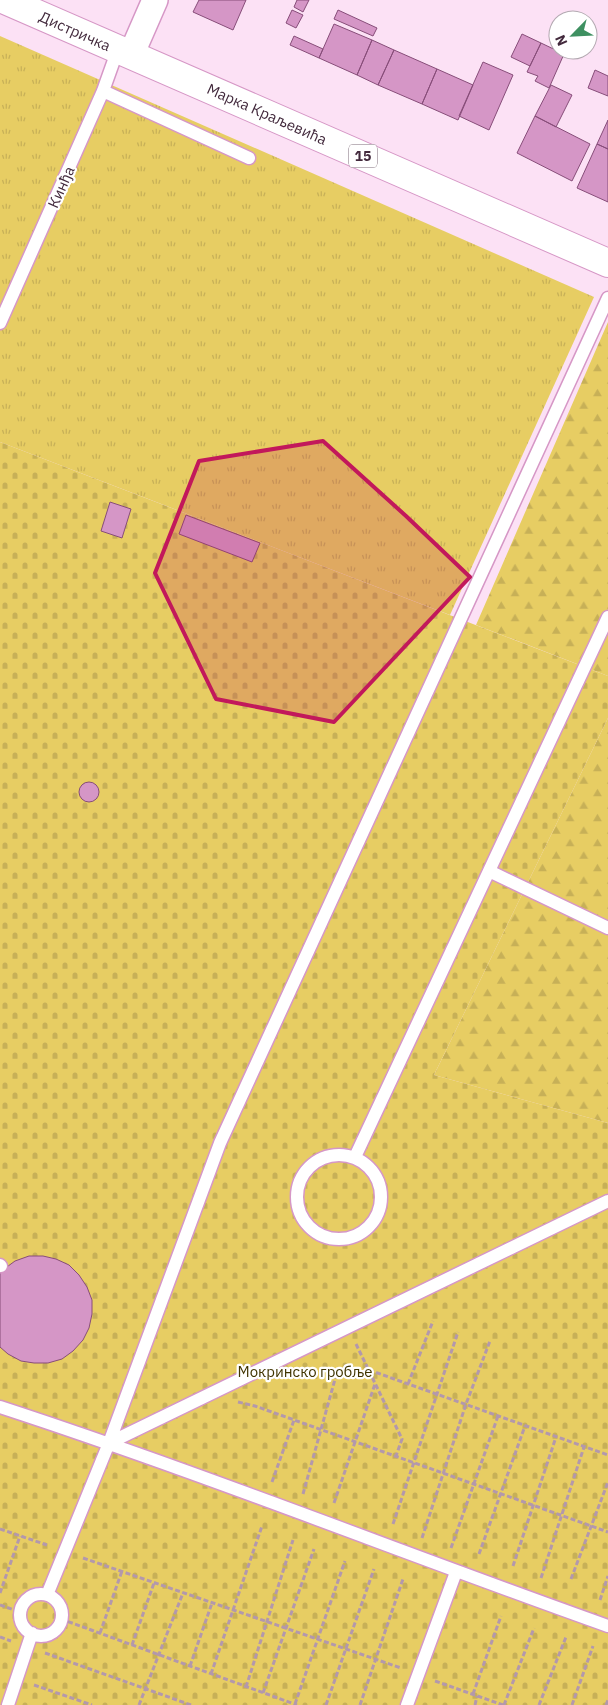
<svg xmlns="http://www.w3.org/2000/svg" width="608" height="1705" viewBox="0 0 608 1705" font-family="'IBM Plex Sans',sans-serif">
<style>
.grass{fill:url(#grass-tufts)}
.forest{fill:url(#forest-firs)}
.cemetery{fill:url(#cemetery-stones)}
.building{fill:#d596c6;stroke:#874d79}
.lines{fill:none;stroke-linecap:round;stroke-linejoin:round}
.service-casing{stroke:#d697c6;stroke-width:15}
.minor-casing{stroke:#d697c6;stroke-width:28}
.primary-casing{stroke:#d697c6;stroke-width:30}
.path{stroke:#b398ac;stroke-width:3;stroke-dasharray:5 2.5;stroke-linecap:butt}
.service{stroke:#fff;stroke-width:12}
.minor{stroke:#fff;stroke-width:25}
.primary{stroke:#fff;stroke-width:28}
.marked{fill:#c2185b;fill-opacity:0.2;stroke:#c2185b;stroke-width:4;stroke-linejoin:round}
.labels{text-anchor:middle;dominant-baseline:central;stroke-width:4.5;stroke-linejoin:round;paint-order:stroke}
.shield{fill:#fff;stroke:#7b6976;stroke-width:1}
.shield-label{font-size:14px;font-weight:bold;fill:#42293c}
.street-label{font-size:15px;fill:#42293c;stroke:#fff}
.park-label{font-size:15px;fill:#403400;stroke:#fff}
</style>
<defs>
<pattern id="grass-tufts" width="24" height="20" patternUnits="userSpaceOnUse" patternTransform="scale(1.25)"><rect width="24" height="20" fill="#e7cd63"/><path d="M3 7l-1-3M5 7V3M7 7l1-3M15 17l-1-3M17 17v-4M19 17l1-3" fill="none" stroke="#c7b057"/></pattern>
<pattern id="forest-firs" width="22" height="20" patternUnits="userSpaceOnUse" patternTransform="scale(1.25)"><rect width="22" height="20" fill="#e7cd63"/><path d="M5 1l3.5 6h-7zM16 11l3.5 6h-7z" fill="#c7b057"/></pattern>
<pattern id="cemetery-stones" width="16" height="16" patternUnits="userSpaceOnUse" patternTransform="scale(1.25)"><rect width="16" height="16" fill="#e7cd63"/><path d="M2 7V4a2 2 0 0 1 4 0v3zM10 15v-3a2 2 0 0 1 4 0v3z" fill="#c7b057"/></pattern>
</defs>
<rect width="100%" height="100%" fill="#fce1f5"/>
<!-- grass -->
<path class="grass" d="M0 36 594 297 450 615 0 442Z"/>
<!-- forest -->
<path class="forest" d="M608 322V676L476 625Z
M608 718V1123L434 1075Z"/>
<!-- cemetery -->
<path class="cemetery" d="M0 442 608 676V718L434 1075 608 1123V1705H0Z"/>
<!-- building -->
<path class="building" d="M199 0H246L233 30 193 12Z
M297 0H309L303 12 294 7Z
M292 10 303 15 296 28 286 23Z
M338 10 377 28 373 36 334 19Z
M334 24 372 40 357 75 319 58Z
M522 34 541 43 530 66 511 57Z
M294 36 323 49 319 58 290 45Z
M372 40 394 50 378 85 357 75Z
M541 43 564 54 549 88 535 81 538 76 527 72Z
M394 50 437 69 422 104 378 85Z
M483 62 513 75 489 130 459 116Z
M437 69 473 85 458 120 422 104Z
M595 70 608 76V96L588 88Z
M551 85 572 95 556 127 535 116Z
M535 116 590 144 572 181 517 153Z
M608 120V149L597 144Z
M597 144 608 149V202L577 188Z
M110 502 131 509 122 538 101 531Z
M186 515 260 543 252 562 179 534Z
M79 792a10 10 0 1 1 20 0a10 10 0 1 1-20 0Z
M29 1256H43L56 1259 69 1265 79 1275 87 1287 92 1300V1314L89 1328 83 1340 73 1351 62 1359 48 1363H34L21 1361 8 1354 0 1347V1272L15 1261Z"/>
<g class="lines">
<defs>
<path id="service" d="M103 91 249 158
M0 323 103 91 118 49
M489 871 608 928
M297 1197a42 42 0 1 1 84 0a42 42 0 1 1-84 0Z
M355 1157 608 617
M0 1265 1 1266
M0 1407C205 1474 405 1554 608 1626
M109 1443 608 1201
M20 1615a21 21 0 1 1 42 0a21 21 0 1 1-42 0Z
M47 1595 109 1443 220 1143 608 298
M8 1705 32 1633
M407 1705 456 1572"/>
<path id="minor" d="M131 55 155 0"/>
<path id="primary" d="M5 0 608 263"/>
</defs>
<!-- service casing -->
<use href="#service" class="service-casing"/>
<!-- minor casing -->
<use href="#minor" class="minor-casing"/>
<!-- primary casing -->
<use href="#primary" class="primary-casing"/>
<!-- path -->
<path class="path" d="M356 1344 402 1439 396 1456
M369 1370 608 1455
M408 1384 433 1321
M238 1402 255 1406 608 1532
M272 1482 294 1420
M303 1494 337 1372
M334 1503 375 1384
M393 1524 458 1332
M0 1529 47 1545
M422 1538 466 1404 490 1341
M451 1548 498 1416
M479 1554 525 1426
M83 1558 401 1668
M513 1566 556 1437
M541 1578 584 1447
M571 1579 608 1482
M0 1593 20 1536
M600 1600 608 1576
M0 1605 20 1612
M61 1619 297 1705
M100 1633 122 1571
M0 1637 11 1641
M132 1645 154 1583
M45 1653 191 1705
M190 1666 212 1603
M211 1674 262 1526
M435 1681 503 1705
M34 1685 92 1705
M246 1687 293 1540
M263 1693 314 1549
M473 1694 501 1616
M295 1704 345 1561
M139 1705 183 1593
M326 1705 374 1569
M360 1705 403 1579
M475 1705 477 1696
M504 1705 534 1628
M539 1705 566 1637
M572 1705 593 1646
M606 1705 608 1700"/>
<!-- service -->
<use href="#service" class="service"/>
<!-- minor -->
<use href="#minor" class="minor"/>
<!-- primary -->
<use href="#primary" class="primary"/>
</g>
<!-- marked area -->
<path class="marked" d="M323 441 406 516 470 577 334 722 216 699 155 573 199 461Z"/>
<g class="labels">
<!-- shield labels -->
<rect class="shield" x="349" y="144.5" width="28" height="23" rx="4"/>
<g class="shield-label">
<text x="363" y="156">15</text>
</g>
<!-- street labels -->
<g class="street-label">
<text transform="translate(75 31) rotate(24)">Дистричка</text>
<text transform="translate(267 114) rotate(24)">Марка Краљевића</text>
<text transform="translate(61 187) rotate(-66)">Кинђа</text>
</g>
<!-- park labels -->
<g class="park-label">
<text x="305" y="1371">Мокринско гробље</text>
</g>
</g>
<!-- north arrow -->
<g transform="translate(573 35) rotate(246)"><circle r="24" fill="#ffffff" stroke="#b3a9b1"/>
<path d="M0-4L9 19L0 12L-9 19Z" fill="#3e9061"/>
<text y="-8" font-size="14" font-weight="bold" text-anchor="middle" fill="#42293c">N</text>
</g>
</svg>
